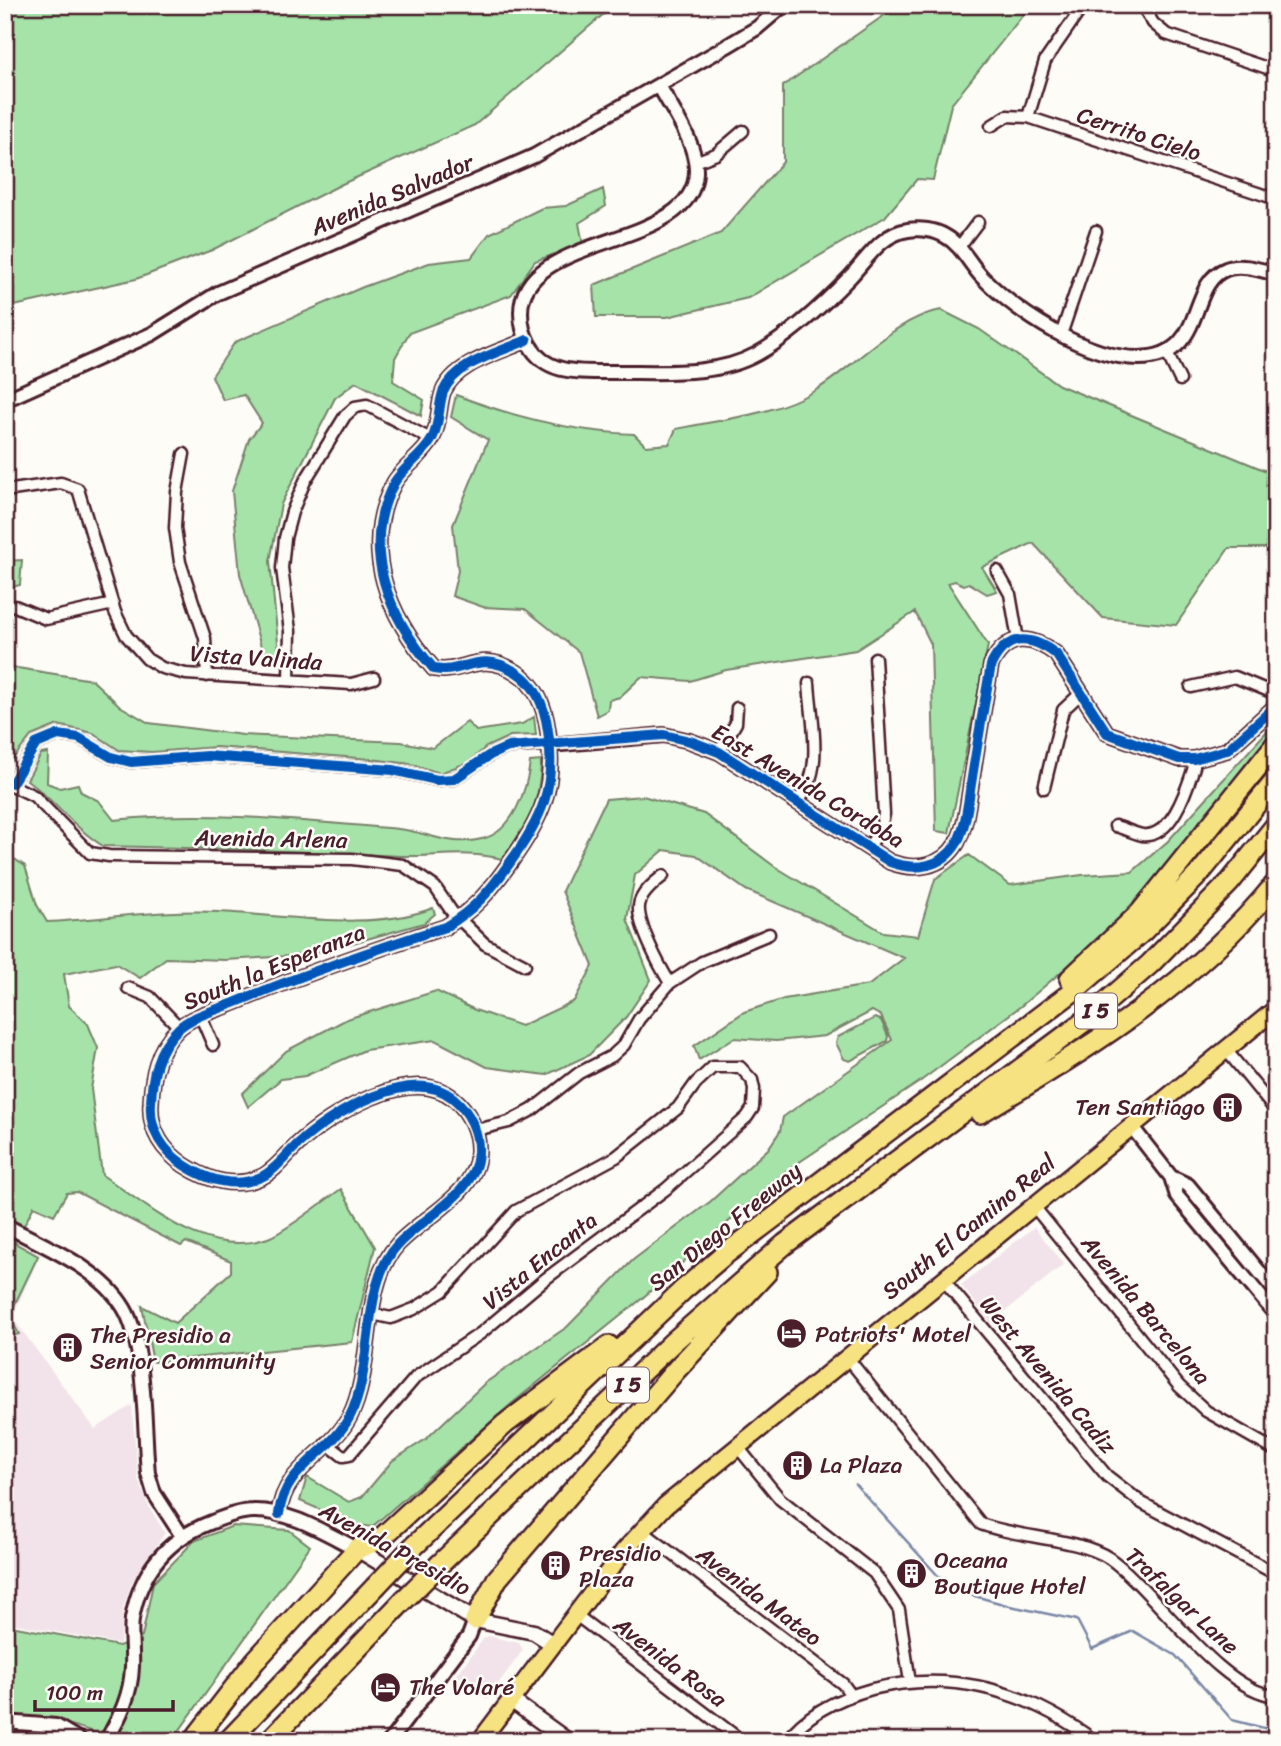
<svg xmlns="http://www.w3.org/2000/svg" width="1281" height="1746" viewBox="0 0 1281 1746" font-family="Sriracha,sans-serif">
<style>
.built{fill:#f2e3ea}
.green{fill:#a6e3a9;stroke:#78816a;stroke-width:2}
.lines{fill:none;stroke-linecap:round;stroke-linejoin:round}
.stream{stroke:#7a87a5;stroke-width:2.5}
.minor-casing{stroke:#4a1f2b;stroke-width:15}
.tertiary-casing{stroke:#4a1f2b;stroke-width:18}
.secondary-casing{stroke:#4a1f2b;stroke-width:19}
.primary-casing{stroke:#4a1f2b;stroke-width:21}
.motorway-casing{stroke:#4a1f2b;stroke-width:24}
.minor{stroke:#fdfcf7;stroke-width:10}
.tertiary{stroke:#fdfcf7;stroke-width:12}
.secondary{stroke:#fdfcf7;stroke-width:14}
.primary{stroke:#f6e281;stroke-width:16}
.motorway{stroke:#f6e281;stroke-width:19}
.motorway-bridge-casing{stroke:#4a1f2b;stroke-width:24;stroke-linecap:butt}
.motorway-bridge{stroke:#f6e281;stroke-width:19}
.cycleway-casing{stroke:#fdfcf7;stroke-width:15}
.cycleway{stroke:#0057b8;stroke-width:10}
.labels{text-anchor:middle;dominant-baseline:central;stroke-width:5;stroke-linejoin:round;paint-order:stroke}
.shield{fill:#fdfcf7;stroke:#806168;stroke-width:2}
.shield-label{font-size:21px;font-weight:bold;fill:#4a1f2b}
.street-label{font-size:23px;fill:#4a1f2b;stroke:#fdfcf7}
.poi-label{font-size:23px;fill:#4a1f2b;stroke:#fdfcf7;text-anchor:start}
</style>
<rect width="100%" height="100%" fill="#fdfcf7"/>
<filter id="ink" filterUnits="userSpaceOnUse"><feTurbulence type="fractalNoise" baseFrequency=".0143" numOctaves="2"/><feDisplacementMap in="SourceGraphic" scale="14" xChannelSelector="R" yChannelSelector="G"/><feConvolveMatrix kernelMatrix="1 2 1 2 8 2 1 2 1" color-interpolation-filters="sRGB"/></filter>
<g filter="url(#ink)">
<!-- built -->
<path class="built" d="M1034 1227 1064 1264 991 1323 961 1285Z
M5 1236 40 1255 12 1317 95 1429 132 1405 138 1479 149 1507 165 1533 132 1582 123 1608 120 1644 5 1622Z
M489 1636 519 1643 523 1650 487 1699 456 1676 484 1638Z"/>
<!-- green -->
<path class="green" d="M5 5H597L605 13 475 125 342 184 212 250 136 279 5 308Z
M899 5H1031L951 105 933 180 917 179 885 217 748 298 667 317H596L594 285 721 233 783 162V86Z
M603 189 606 206 579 223 583 244 535 261 511 295 409 333 395 358 393 381 424 400 421 416 356 382 335 398 281 504 270 561 280 663 264 657 240 574 232 491 249 439 262 423 244 395 223 400 212 376 235 342 363 287 429 263 471 258 489 234 542 208 566 206Z
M941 310 979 329 1059 385 1276 475V548H1229L1176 625 1103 618 1033 543 982 567 997 591 987 594 969 583 964 585 955 581 948 583 988 645 949 833 936 831 931 644 915 612 856 650 726 670 690 681 641 677 620 697 609 700 608 710 597 716 579 652 525 609 483 607 452 596 458 571 453 525 488 440 451 417 456 395C513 417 573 432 634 434L646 446 669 444 676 429C722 419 775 415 816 390 857 365 893 319 941 310Z
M22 560 20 585 5 589V561Z
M5 666 92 680 120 706 149 723 243 735 401 742 433 748 467 722 476 731 522 724 534 717 536 735 510 736 486 747 469 762 440 773 411 764 371 759 216 747 152 752 119 750 93 733 58 725 31 736 9 764 5 762Z
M1276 721V735L1178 854 1099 940 1021 1006 918 1083 786 1171 639 1301 510 1405 372 1527 353 1524 300 1501 307 1477 349 1502 362 1497 392 1461 426 1439 485 1383 567 1327 633 1260 711 1201 768 1149 780 1131 783 1117 892 1040 881 1016 872 1011 825 1036 776 1041 734 1038 699 1060 694 1046 744 1012 784 999 869 985 904 958 746 890 696 855 664 850 635 875 627 919 651 980 626 1017 589 1055 546 1075 487 1067 435 1040 365 1050 305 1076 281 1079 248 1107 242 1094 286 1051 347 1019 436 991 475 1010 521 1026 574 1001 593 966 562 891 606 799 643 796 704 814 774 866 883 932 918 936 935 879 969 855 1010 885 1082 875 1132 872 1168 841Z
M48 753 47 783 60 788 78 784 81 792 99 801 114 820C207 810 304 821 398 829 428 832 449 847 482 839 513 832 527 790 530 762L541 761C540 805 529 825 502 859 468 850 435 857 401 856 302 851 202 848 103 846 74 828 54 800 27 780L41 754Z
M5 853 25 866 37 905 47 922C104 919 162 909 219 912 285 915 371 932 433 908L435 914 424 923 324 951 291 956 225 960 166 958 140 978 116 964 64 974 69 1006 88 1024 98 1048 91 1089 102 1175C150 1207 206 1260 268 1238 287 1231 322 1202 341 1189L375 1247 352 1342 153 1362 142 1306 175 1323 231 1272V1261L186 1242 181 1246 77 1192 67 1193 54 1215 34 1206 15 1243 38 1256 9 1316 19 1334 5 1338Z
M875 1018 881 1020 888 1036 887 1041 850 1061 844 1059 836 1043 838 1037Z
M233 1526 289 1530 310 1546 172 1741H102L99 1734C68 1723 39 1715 5 1715V1625L119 1646 142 1637 153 1583 194 1541Z"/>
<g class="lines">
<!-- stream -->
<path class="stream" d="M855 1484 950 1589 1010 1606 1077 1620 1092 1649 1133 1631 1175 1655 1232 1720 1276 1731"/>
<defs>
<path id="minor" d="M1142 5 1153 23 1166 34 1276 71
M1028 117 1045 61 1079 12
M991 126 1007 116 1028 117 1276 199
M695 162 716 154 743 131
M959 247 978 222
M1061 335 1096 231
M1166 351 1180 380
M184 454 177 492 175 528 180 562 205 638 207 676
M5 491 61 483 78 489 115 612 126 635 147 659 162 668 186 674 351 684 374 678
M997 571 1010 594 1018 640
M15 606 46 619 113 604
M289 680 290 631 282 568 285 538 292 512 305 481 345 416 355 407 367 405 432 440
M1191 687 1235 677 1276 694
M719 752 736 723 737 708
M5 782 34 796 90 853 109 856 352 859 403 865 435 887 452 912 485 944 525 965
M12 783 36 744 58 735 79 738 111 757 131 762 207 756 393 770 437 780 454 779 490 755 508 747 550 745
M1044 788 1063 710 1080 694
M796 803C826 773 811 721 809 683
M1115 826C1123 828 1133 833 1142 835 1172 839 1187 788 1194 767V759
M868 848 881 829 884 814 875 658
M663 876C654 883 640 894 639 906 637 924 660 967 670 983
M128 988 150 997 179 1027
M201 1017 213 1045
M1227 1051 1276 1111
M476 1130 509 1122 532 1110 579 1073 612 1056 624 1045 639 1019 670 983 702 962 769 934
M1032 1204 1179 1386 1206 1411 1276 1451
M942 1278 1107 1476 1142 1503 1276 1574
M846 1356 981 1524C1017 1538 1079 1538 1109 1558 1155 1590 1219 1691 1276 1696
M326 1443 343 1456 349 1455 416 1377 481 1333 544 1280 666 1189 747 1117 753 1108 754 1089 752 1080 740 1067H713L696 1083 678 1108 616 1157 516 1211 443 1291 414 1309 391 1318 372 1314
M737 1446 780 1499 874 1573 899 1610 910 1682
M641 1530 843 1684 851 1695
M576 1615 742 1741
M786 1741C807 1713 839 1698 872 1689 954 1669 1029 1692 1095 1741"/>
<path id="tertiary" d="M659 85C672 111 697 143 696 172 694 251 520 231 521 313 521 323 524 335 529 344 545 374 577 372 607 372 656 371 714 378 757 354 791 335 824 304 850 277 868 258 881 234 908 230 920 228 935 230 945 236 962 245 970 265 983 278 1019 314 1086 358 1139 358 1208 357 1186 284 1226 269 1240 263 1261 270 1276 274
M5 400 152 334 218 293 534 156 727 46 757 28 784 5
M550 745 664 735 690 741 719 752 890 862C915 871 942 868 957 843 966 826 968 803 971 784 977 745 984 705 991 665 1006 634 1030 634 1056 654L1107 733 1179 759H1194L1227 750 1276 706
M1132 1127 1171 1177 1177 1196 1276 1315
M1171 1177 1188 1185 1276 1292
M5 1225C44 1246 100 1268 124 1308 146 1344 144 1429 148 1473L154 1493 182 1536
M279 1514C284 1466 330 1455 350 1416 375 1367 360 1285 398 1244 423 1217 477 1194 478 1152 479 1132 469 1111 453 1098 411 1064 331 1114 298 1144 286 1155 275 1171 261 1177 235 1189 207 1180 184 1165 162 1150 149 1130 151 1103 152 1076 157 1049 178 1029 191 1016 217 1010 234 1003 304 974 373 950 445 927 474 910 490 891 509 864 541 820 557 787 548 731 545 708 537 685 516 672 478 649 463 675 434 669 389 618 359 549 394 483 403 467 423 456 432 439 440 424 438 407 443 392 456 362 499 353 527 340
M5 1722 56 1726 81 1741
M106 1741C120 1717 131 1695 132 1667 133 1651 130 1634 132 1619 140 1572 167 1539 212 1522 224 1517 239 1511 253 1511 289 1510 325 1533 357 1549
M390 1741 469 1636 475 1620"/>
<path id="secondary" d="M357 1549 475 1620 534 1632 553 1644
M511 1700 568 1741"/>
<path id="primary" d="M480 1741 623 1552 665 1506 1276 1009"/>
<path id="motorway" d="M1070 979 1140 913 1276 744
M980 1113C1089 1049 1196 982 1276 883
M413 1547 683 1290 723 1256 1076 989 1142 932 1200 873 1276 780
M440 1564 673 1342 785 1244 1081 1024 1150 964 1230 882 1276 825
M475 1620 497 1579 676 1370 767 1272
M193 1741 255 1661 357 1549 379 1540 505 1424 609 1346
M228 1741 375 1587
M269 1741 403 1601"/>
</defs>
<!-- minor casing -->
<use href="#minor" class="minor-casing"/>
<!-- tertiary casing -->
<use href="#tertiary" class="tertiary-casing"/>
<!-- secondary casing -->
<use href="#secondary" class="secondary-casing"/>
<!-- primary casing -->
<use href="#primary" class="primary-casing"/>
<!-- motorway casing -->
<use href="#motorway" class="motorway-casing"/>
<!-- minor -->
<use href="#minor" class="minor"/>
<!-- tertiary -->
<use href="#tertiary" class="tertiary"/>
<!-- secondary -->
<use href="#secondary" class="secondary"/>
<!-- primary -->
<use href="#primary" class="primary"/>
<!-- motorway -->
<use href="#motorway" class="motorway"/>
<defs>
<path id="motorway-bridge" d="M375 1587 413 1547
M403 1601 440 1564"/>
</defs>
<!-- motorway-bridge casing -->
<use href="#motorway-bridge" class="motorway-bridge-casing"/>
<!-- motorway-bridge -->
<use href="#motorway-bridge" class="motorway-bridge"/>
<defs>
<path id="cycleway" d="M12 783 36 744 58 735 79 738 111 757 131 762 207 756 393 770 437 780 454 779 490 755 508 747 664 735 690 741 719 752 890 862C915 871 942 868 957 843 966 826 968 803 971 784 977 745 984 705 991 665 1006 634 1030 634 1056 654L1107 733 1179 759H1194L1227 750 1276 706
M279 1514C284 1466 330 1455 350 1416 375 1367 360 1285 398 1244 423 1217 477 1194 478 1152 479 1132 469 1111 453 1098 411 1064 331 1114 298 1144 286 1155 275 1171 261 1177 235 1189 207 1180 184 1165 162 1150 149 1130 151 1103 152 1076 157 1049 178 1029 191 1016 217 1010 234 1003 304 974 373 950 445 927 474 910 490 891 509 864 541 820 557 787 548 731 545 708 537 685 516 672 478 649 463 675 434 669 389 618 359 549 394 483 403 467 423 456 432 439 440 424 438 407 443 392 456 362 499 353 527 340"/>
</defs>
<!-- cycleway casing -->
<use href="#cycleway" class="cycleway-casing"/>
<!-- cycleway -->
<use href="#cycleway" class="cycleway"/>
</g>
</g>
<!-- icons -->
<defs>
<symbol id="building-disc" viewBox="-11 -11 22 22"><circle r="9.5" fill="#4a1f2b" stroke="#fdfcf7"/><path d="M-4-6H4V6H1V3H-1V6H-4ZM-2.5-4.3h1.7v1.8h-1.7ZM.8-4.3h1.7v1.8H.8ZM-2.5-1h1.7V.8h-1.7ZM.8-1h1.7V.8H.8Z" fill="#fff"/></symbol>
<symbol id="hotel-disc" viewBox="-11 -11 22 22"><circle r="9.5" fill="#4a1f2b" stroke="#fdfcf7"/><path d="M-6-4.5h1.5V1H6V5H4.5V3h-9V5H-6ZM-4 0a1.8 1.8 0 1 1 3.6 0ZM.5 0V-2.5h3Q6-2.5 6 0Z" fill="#fff"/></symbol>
</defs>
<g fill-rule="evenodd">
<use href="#building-disc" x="1210" y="1090" width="35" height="35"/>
<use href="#hotel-disc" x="774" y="1316" width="35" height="35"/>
<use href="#building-disc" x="50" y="1330" width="35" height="35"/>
<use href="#building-disc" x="780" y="1448" width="35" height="35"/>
<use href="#building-disc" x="538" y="1548" width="35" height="35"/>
<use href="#building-disc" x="894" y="1556" width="35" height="35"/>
<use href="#hotel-disc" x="368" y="1670" width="35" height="35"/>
</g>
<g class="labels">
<!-- shield labels -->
<g class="shield">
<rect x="1075" y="993.5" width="42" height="35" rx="5"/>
<rect x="607" y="1367.5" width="42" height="35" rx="5"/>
</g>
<g class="shield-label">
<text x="1096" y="1011">I 5</text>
<text x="628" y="1385">I 5</text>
</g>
<!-- street labels -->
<g class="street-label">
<text transform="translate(1139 134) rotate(18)">Cerrito Cielo</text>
<text transform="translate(392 195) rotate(-23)">Avenida Salvador</text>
<text transform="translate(256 658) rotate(4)">Vista Valinda</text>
<text transform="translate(808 786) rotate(31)">East Avenida Cordoba</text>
<text transform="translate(271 839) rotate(1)">Avenida Arlena</text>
<text transform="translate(274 967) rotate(-22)">South la Esperanza</text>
<text transform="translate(725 1227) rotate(-39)">San Diego Freeway</text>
<text transform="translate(969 1227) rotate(-39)">South El Camino Real</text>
<text transform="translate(540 1261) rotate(-39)">Vista Encanta</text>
<text transform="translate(1146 1310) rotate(50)">Avenida Barcelona</text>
<text transform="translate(1048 1375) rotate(50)">West Avenida Cadiz</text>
<text transform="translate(395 1549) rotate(29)">Avenida Presidio</text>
<text transform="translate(759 1596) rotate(37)">Avenida Mateo</text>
<text transform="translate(1182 1601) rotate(43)">Trafalgar Lane</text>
<text transform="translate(670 1662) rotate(37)">Avenida Rosa</text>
</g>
<!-- poi labels -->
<g class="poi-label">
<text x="1205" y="1107" text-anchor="end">Ten Santiago</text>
<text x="815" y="1334">Patriots' Motel</text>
<text x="90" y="1335">The Presidio a<tspan x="90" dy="26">Senior Community</tspan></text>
<text x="820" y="1465">La Plaza</text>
<text x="579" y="1553">Presidio<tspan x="579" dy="26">Plaza</tspan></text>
<text x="934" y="1560">Oceana<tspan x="934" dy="26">Boutique Hotel</tspan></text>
<text x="409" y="1687">The Volaré</text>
</g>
</g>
<!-- margin -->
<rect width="1281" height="1746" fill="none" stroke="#fdfcf7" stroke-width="28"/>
<rect x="14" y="14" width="1253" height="1718" fill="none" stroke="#4a1f2b" stroke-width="2.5" filter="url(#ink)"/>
<!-- scale -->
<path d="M35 1700v10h138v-10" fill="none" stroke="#4a1f2b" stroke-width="3.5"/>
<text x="46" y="1700" font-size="21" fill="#4a1f2b" stroke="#fdfcf7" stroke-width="5" paint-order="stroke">100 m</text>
</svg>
